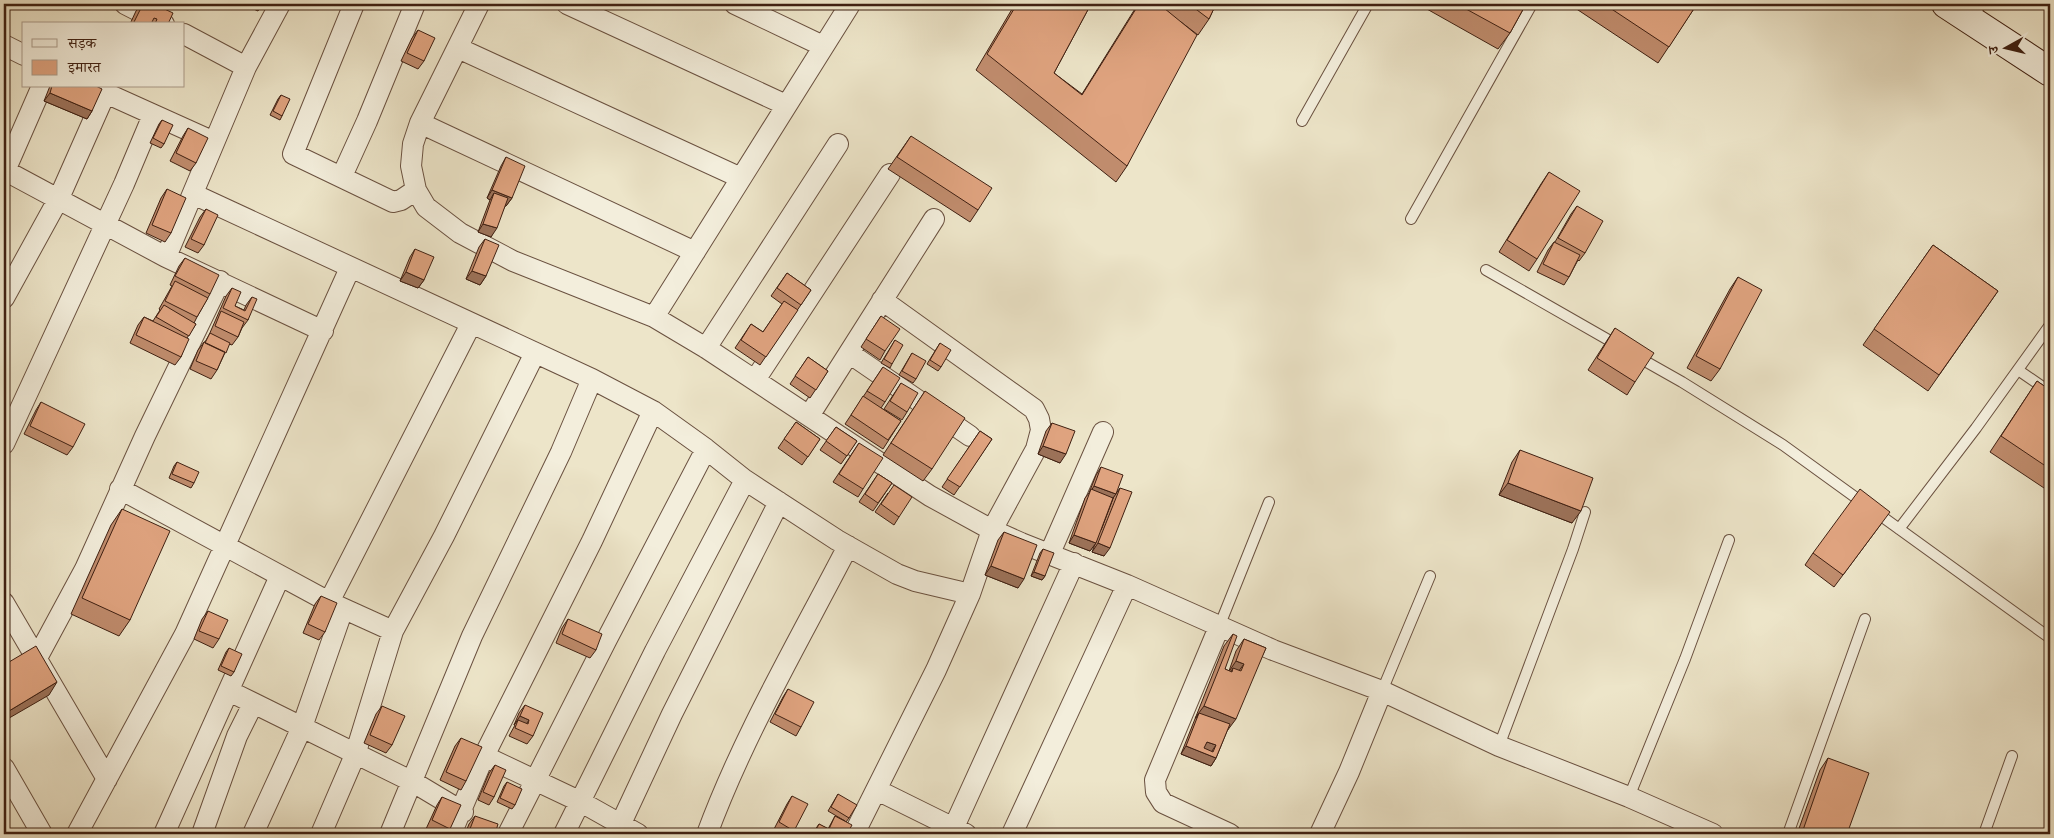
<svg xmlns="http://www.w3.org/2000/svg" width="2054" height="838" viewBox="0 0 2054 838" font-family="Cardo,'Noto Serif Devanagari',serif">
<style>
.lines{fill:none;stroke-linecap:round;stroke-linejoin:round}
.lane-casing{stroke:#6a5140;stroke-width:12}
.street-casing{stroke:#6a5140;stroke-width:22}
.secondary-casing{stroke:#3f2012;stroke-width:30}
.lane{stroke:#f3eedc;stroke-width:10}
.street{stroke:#f3eedc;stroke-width:20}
.secondary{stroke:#f3eedc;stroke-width:28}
.wall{fill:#c08c6d;stroke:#3f2012}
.shaded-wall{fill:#9c7259;stroke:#3f2012}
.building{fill:#dfa37f;stroke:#3f2012;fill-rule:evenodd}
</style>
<rect width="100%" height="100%" fill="#ede5c9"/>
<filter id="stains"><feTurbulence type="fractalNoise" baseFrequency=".004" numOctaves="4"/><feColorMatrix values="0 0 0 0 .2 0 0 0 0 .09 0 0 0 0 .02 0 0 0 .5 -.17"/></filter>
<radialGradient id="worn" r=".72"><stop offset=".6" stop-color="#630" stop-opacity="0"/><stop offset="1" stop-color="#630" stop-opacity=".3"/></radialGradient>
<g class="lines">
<defs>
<path id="lane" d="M1971 18 1981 4
M1302 121 1368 4
M1411 219 1532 4
M1486 270 1619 346
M1636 356 1682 382 1783 445 2050 638
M2018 370 2050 392
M1899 529 1976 428 2050 325
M1219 627 1269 502
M1382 691 1430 576
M1499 746 1573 549 1585 512
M1629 797 1685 659 1729 540
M1788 834 1865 619
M1984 834 2012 756"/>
<path id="street" d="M125 4 164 24
M354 4 293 154 393 202 401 200 416 190
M479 4 420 123 413 144 411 166 416 190 426 207 460 233 513 261 654 317 706 348 930 496 992 530 1021 543 1127 585 1273 650 1382 691 1499 746 1629 797 1713 834
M567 4 786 105
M735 4 823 46
M184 34 246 67
M4 45 24 55
M458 48 741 178
M90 86 212 141
M420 123 695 252
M4 170 166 257 323 331
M4 173 42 86
M342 176 367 121 415 4
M193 194 592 379 653 411 706 449 745 480 837 540 897 574 915 581 970 594
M166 257 246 67 280 4
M4 298 59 198 105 94
M654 317 849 6
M706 348 838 144
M849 353 970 436
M755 380 890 174
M809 416 934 219
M4 444 124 184 153 115
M120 489 329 602 393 631
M1050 553 1103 432
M329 602 471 324
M4 603 107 779
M1219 627 1155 780 1156 792 1163 803 1230 834
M37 658 85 569 145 436 220 281
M229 691 413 782 463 812
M484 756 581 802 638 834
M4 768 42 834
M877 790 966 834
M954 827 1074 563
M77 834 185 634 350 268
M164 834 280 576
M202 834 237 736 253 704
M253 834 302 727 343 609
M321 834 355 755 393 631 444 536 535 353
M390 834 472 636 561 452 592 379
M451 834 484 756 592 541 653 411
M508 834 606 641 706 449
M564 834 655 651 745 480
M616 834 672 714 779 502
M707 834C744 734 799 641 848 546
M854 834 936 670 970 594 992 530 1036 449 1041 430 1039 419 1034 409 882 300
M1012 834 1127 585
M1320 834 1349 772 1382 691"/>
<path id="secondary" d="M1946 4 2050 72"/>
</defs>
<!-- lane casing -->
<use href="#lane" class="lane-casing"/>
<!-- street casing -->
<use href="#street" class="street-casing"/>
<!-- secondary casing -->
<use href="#secondary" class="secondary-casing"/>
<!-- lane -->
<use href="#lane" class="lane"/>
<!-- street -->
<use href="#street" class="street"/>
<!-- secondary -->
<use href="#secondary" class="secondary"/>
</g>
<!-- wall -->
<path class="wall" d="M142 4H154L168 24H130L136 11Z
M246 4H262L258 11 245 5Z
M1015 4H1091L1054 73 1082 94 1138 4H1216L1209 19 1198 35 1181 22 1127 166 1116 182 976 70Z
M1418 4H1526L1510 33 1498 49Z
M1569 4H1697L1658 63Z
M418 30 424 61 418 69 401 61 412 38Z
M50 86H96L92 111 87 119 44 101Z
M281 95 282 116 280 120 270 115 278 99Z
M162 120 164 144 161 148 150 143 159 124Z
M188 128 196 163 190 171 170 161 183 136Z
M911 136 978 210 970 222 888 169Z
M506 157 512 198 506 206H505L491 237 478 232 490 200 487 198 501 166Z
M1549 172 1537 259 1529 271 1499 252 1541 184Z
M167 189 171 233 165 242 146 233 161 198Z
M1577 206 1585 253 1579 261 1578 260 1569 277 1564 285 1537 272 1548 250 1554 242H1555L1571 214Z
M206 209 204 245 198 253 185 247 200 217Z
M485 239 486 276 480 285 466 279 479 247Z
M1933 245 1998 291 1928 391 1863 345Z
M415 249 424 280 418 288 400 281 410 257Z
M185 258 210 294 197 317 194 323 196 324 187 338 181 357 175 365 130 343 138 325 144 317 153 321 160 310 159 309 172 286 170 285 179 266Z
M787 273 811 290 760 365 735 348 751 324 763 332 782 304 771 296Z
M1738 277 1720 369 1711 381 1687 368 1730 289Z
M232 288 235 306 244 310 246 305 252 297 248 320 242 328 238 337 232 345 229 344 217 370 211 379 190 369 198 350 204 342H205L209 335 226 296Z
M881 316 885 351 880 360 861 347Z
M1615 328 1635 382 1627 395 1588 370Z
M895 340 892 364 890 368 881 363Z
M940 343 941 367 938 371 927 364Z
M912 353 916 379 913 383 899 375Z
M808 357 828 371 810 398 790 384Z
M883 367 885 402 881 408 901 421 883 449 845 424Z
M2037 381 2050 390V492L1990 452Z
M901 383 907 412 902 420 884 409Z
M925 391 932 469 923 481 883 455Z
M41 402 73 447 67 455 24 434 36 410Z
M796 422 820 439 802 465 778 448Z
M1052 423 1060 463 1038 454 1046 431Z
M836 427 857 441 841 464 820 450Z
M980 431 992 439 954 495 942 487Z
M859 443 863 489 858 497 833 482Z
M1520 450 1572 523 1499 495 1512 462Z
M177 462 194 483 191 488 169 478 174 466Z
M1101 467 1113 498 1101 530 1114 496 1120 488 1104 556 1092 552 1095 544 1090 551 1069 543 1085 498 1089 493 1096 475Z
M878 474 892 483 873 511 859 502Z
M888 493 899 517 894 525 875 512Z
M122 509 130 620 119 636 71 614 111 525Z
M1881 524 1834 587 1805 565 1813 553Z
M1004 532 1018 588 985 575 998 540Z
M1043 549 1045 576 1042 580 1031 576 1040 553Z
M321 596 325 632 319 640 303 633 315 604Z
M208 611 219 639 213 648 194 639 202 619Z
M568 619 596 650 590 658 556 643 562 628Z
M1233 634 1225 669 1229 671 1236 651 1244 639 1266 648 1227 731 1216 758 1211 766 1181 754 1224 646Z
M229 648 234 672 231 676 218 670 226 652Z
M788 689 801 727 796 736 770 722 783 697Z
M525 705 533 736 527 744 509 736 515 725H514L519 713Z
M382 706 392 745 386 753 364 743 376 714Z
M461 738 466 781 461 790 440 780 455 746Z
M1828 758 1847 834H1797L1820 770Z
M495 765 494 797 489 805 478 800 489 773Z
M507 782 515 805 512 809 497 802 504 786Z
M838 794 849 818 846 822 847 834H812L819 824 828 829 835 816 845 821 828 811Z
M792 796 794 831 792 834H780L773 831 787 804Z
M442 797 450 829 447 834H439L426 829 437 805Z
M475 816 495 834H465L469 824Z"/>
<!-- shaded-wall -->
<path class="shaded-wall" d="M50 93 92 111 87 119 44 101Z
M492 190 512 198 506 206 492 200 494 193 490 200 487 198Z
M483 224 497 228 491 237 478 232Z
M472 271 486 276 480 285 466 279Z
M406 272 424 280 418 288 400 281Z
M1043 446 1066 454 1060 463 1038 454Z
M1508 483 1581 511 1572 523 1499 495Z
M1094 486 1116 494 1110 502 1091 491Z
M1074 535 1096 543 1090 551 1069 543Z
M1098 543 1110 548 1104 556 1092 552Z
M991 566 1024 579 1018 588 985 575Z
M1034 572 1045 576 1042 580 1031 576Z
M1236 661 1244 664 1235 676 1232 672 1233 668 1230 674 1228 673Z
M57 682 49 695 4 721V714Z
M1204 706 1236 719 1227 731 1197 719 1199 713 1196 718H1195Z
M520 716 529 720 523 729 518 720 514 725Z
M1207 742 1216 745 1210 754 1201 750Z
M1186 746 1216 758 1211 766 1181 754Z"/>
<!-- building -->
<path class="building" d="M143 4H154L173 13 168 24H155L157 19 154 18 151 24H133Z
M255 4H262L261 7Z
M1017 4H1091L1054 73 1082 95 1139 4H1159L1197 35 1127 166 987 54Z
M1189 4H1216L1209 19Z
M1457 4H1526L1510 33Z
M1604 4H1697L1669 47Z
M418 30 435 38 424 61 407 53Z
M52 86H96L102 89 92 111 50 93Z
M281 95 290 99 282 116 273 111Z
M162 120 173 125 164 144 153 138Z
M188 128 208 138 196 163 176 153Z
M911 136 992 188 978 210 897 157Z
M506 157 525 166 512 198 492 190Z
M1549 172 1580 191 1537 259 1507 240Z
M167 189 186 198 171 233 152 225Z
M494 193 508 198 497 228 483 224Z
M1577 206 1603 221 1585 253 1558 238Z
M206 209 218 215 204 245 191 239Z
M485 239 499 245 486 276 472 271Z
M1554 242 1580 255 1569 277 1543 264Z
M1933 245 1998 291 1939 375 1874 329Z
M415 249 434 257 424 280 406 272Z
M185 258 219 275 210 294 175 276Z
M787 273 811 290 801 305 777 288Z
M1738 277 1762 290 1720 369 1696 356Z
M175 281 208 298 197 317 165 301Z
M232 288 241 292 235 306 245 311 252 297 257 299 248 320 223 308Z
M784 301 798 310 766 357 741 340 751 324 763 332Z
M164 305 196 324 189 336 156 317Z
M221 311 244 322 238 337 215 326Z
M881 316 900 329 885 351 866 339Z
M144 317 189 339 181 357 136 335Z
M1615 328 1654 353 1635 382 1597 358Z
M210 333 230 343 226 353 205 343Z
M895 340 903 345 892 364 884 359Z
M204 342 225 352 217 370 196 361Z
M940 343 951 350 941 367 930 360Z
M912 353 926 361 916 379 902 371Z
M808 357 828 371 816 390 795 376Z
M883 367 900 378 885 402 867 391Z
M2037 381 2050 390V469L2001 436Z
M901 383 918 393 907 412 890 401Z
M925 391 965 418 932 469 891 443Z
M863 396 901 421 888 440 851 415Z
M41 402 85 424 73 447 30 426Z
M796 422 820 439 808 457 784 439Z
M1052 423 1075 431 1066 454 1043 446Z
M836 427 857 441 847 456 826 441Z
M980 431 992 439 960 487 947 479Z
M859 443 883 458 863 489 839 474Z
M1520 450 1593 478 1581 511 1508 483Z
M177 462 199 472 194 483 172 474Z
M1101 467 1123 475 1116 494 1094 486Z
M878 474 892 483 878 503 865 494Z
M894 485 912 497 899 517 881 504Z
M1120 488 1132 492 1110 548 1098 543Z
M1091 489 1113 498 1096 543 1074 535Z
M1860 489 1890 512 1843 575 1813 553Z
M122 509 170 531 130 620 82 598Z
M1004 532 1037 545 1024 579 991 566Z
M1043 549 1054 553 1045 576 1034 572Z
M321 596 337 603 325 632 308 624Z
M208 611 228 620 219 639 199 631Z
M568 619 602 634 596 650 562 634Z
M1233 634 1237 636 1225 669 1232 672 1233 668 1241 671 1244 664 1236 661 1244 639 1266 648 1236 719 1204 706Z
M36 646 57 682 4 714V665Z
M229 648 242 654 234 672 221 666Z
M788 689 814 702 801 727 775 714Z
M525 705 543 713 533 736 515 728 518 720 528 724 529 720 520 716Z
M382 706 405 716 392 745 370 735Z
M1199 713 1230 724 1216 758 1186 746ZM1207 742 1216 745 1213 752 1204 748Z
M461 738 482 747 466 781 446 772Z
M1828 758 1869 773 1847 834H1806L1802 833Z
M495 765 506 770 494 797 483 792Z
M507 782 522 789 515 805 500 798Z
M838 794 857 805 849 818 831 807Z
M792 796 808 804 794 831 779 822Z
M442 797 461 805 450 829 432 820Z
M475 816 498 824 495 834H468Z
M835 816 852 825 847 834H839L829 829Z
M819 824 839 834H814Z"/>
<!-- margin -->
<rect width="2054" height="838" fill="none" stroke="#ede5c9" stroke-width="20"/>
<rect x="5" y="5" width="2044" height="828" fill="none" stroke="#3f2012" stroke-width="2.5"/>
<rect x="10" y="10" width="2034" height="818" fill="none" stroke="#3f2012"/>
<!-- legend -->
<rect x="22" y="22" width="162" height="65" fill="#f3eedc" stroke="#ab9c8b"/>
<rect x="32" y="39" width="25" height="8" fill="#f3eedc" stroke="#ab9c8b"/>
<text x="68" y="48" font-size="15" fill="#3f2012">सड़क</text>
<rect x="32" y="60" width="25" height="15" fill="#dfa37f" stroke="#ab9c8b"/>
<text x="68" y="72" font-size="15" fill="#3f2012">इमारत</text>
<!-- north arrow -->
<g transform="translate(2006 48) rotate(262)" stroke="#f3eedc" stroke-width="4" paint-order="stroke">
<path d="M0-4L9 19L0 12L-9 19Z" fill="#3f2012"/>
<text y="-8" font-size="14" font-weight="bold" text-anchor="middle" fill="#3f2012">उ</text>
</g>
<rect width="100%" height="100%" filter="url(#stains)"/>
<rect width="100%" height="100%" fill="url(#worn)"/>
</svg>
